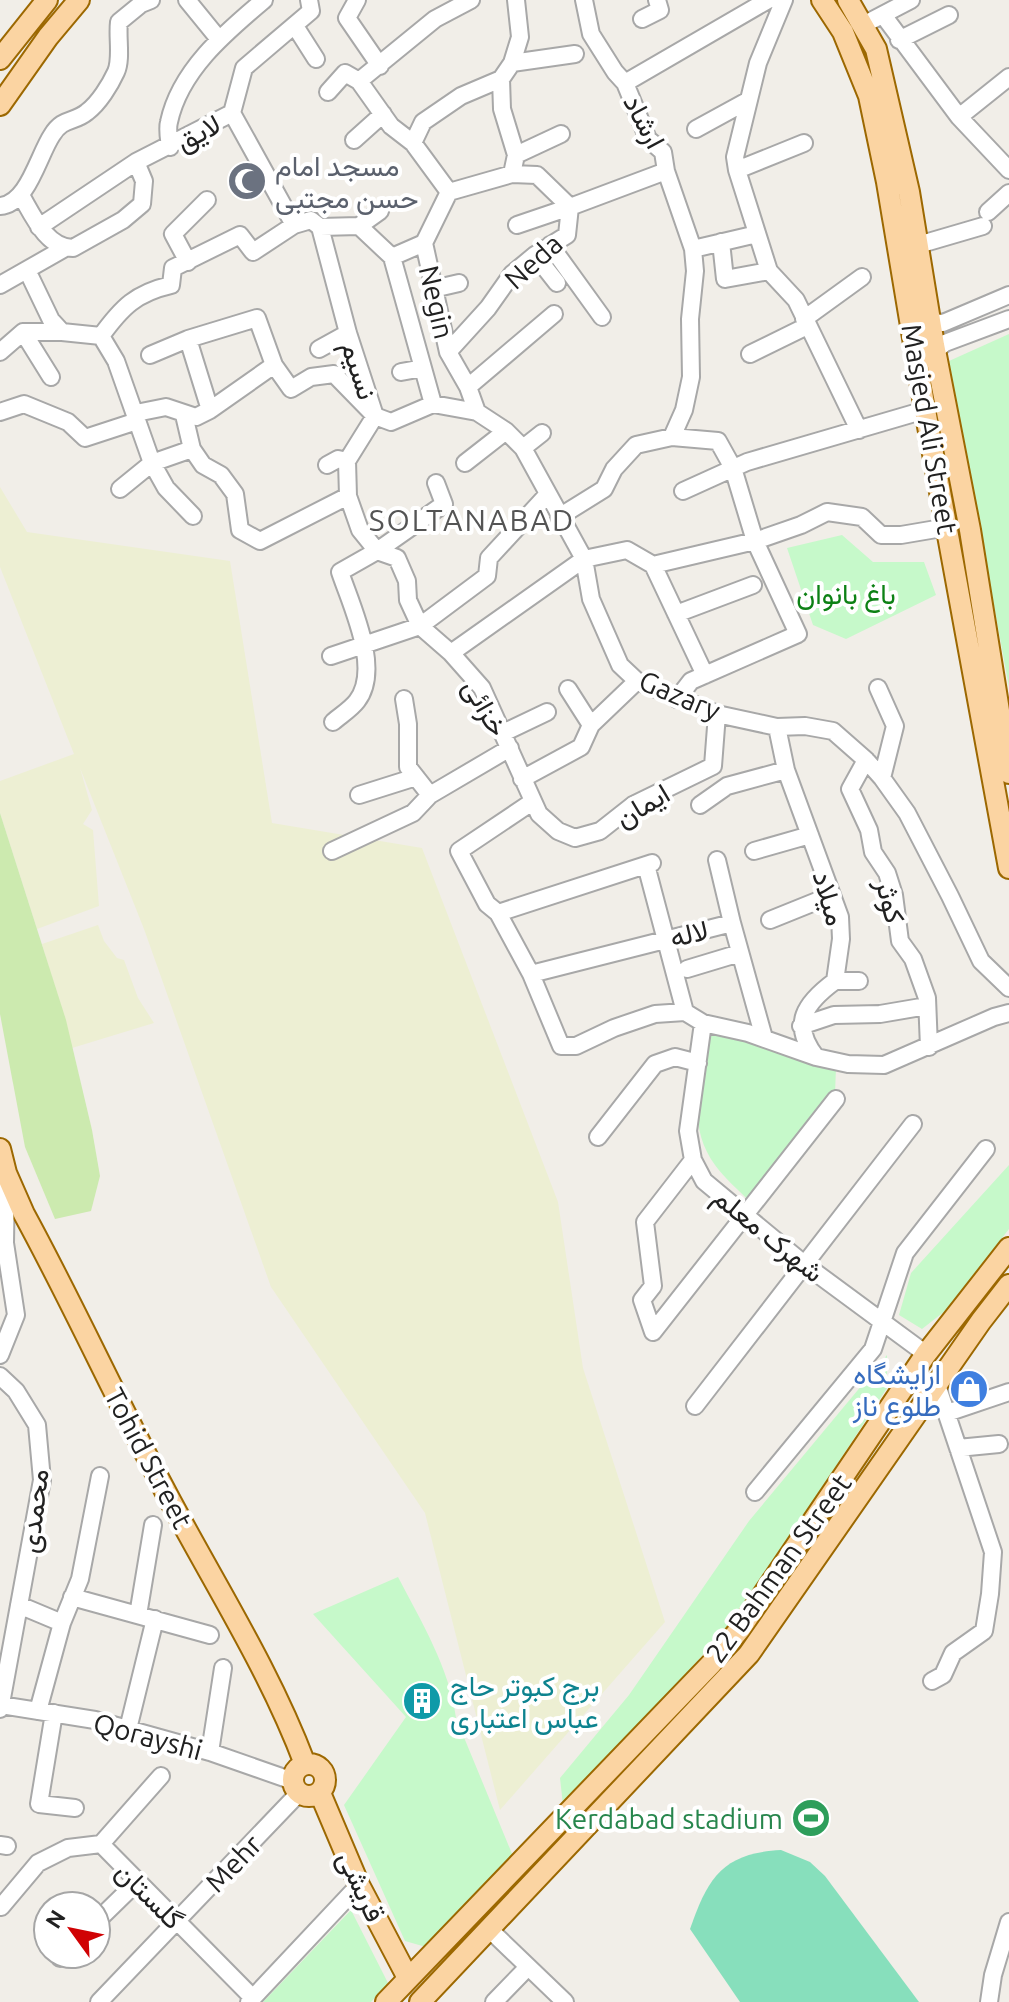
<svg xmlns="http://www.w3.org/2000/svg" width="1009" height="2002" viewBox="0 0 1009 2002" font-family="Ubuntu,Vazirmatn,sans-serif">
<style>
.farmland{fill:#edefd3}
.grass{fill:#cceaaf}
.park{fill:#c6f9ca}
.pitch{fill:#87dfbc}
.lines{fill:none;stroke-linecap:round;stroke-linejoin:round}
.minor-casing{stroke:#a8a8a8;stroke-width:20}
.major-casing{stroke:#9c6801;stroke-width:24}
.minor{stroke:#fff;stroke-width:16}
.major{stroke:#fbd4a2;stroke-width:20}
.labels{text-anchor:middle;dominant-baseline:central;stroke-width:8;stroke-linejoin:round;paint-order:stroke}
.street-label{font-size:28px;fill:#212121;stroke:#fff}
.worship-label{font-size:28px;fill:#5b616d;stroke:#fff;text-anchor:start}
.park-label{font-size:28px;fill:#0d8115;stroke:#fff}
.shop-label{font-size:28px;fill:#366cbe;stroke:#fff;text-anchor:end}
.culture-label{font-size:28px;fill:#0d838f;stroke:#fff;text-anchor:start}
.leisure-label{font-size:28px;fill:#27864d;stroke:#fff;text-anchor:end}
.neighbourhood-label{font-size:30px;letter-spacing:2px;fill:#545454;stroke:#fff}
</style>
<rect width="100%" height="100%" fill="#f1eee8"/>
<!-- farmland -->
<path class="farmland" d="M0 487 27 532 230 561 272 823 422 848 558 1202 583 1368 665 1622 500 1810 425 1513 271 1287 144 929 80 768 92 810 83 824 93 830 99 906 37 929 0 813V781L74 754 0 567Z
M98 925 104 941 117 958 124 960 138 998 154 1023 72 1048 42 944Z"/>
<!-- grass -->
<path class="grass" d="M0 813 66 1020 92 1130 100 1176 91 1211 55 1219 25 1147 0 1014Z"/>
<!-- park -->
<path class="park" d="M1009 334V687L949 361Z
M842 535 873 562H924L936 595 846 639 813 625 787 548Z
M710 1030 836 1067 835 1094 750 1202C739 1190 724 1178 715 1165 684 1122 702 1078 710 1030Z
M1009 1165V1229L945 1311 922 1329 899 1315 911 1273Z
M887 1355V1388L739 1614 612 1757 563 1805 560 1778 629 1695 749 1521Z
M398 1577C421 1621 450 1669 456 1718L515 1861 433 1949 405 1941 344 1805 406 1717 313 1614Z
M351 1910 388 1983 371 2002H263Z"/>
<!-- pitch -->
<path class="pitch" d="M781 1850 810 1862 825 1876 919 2002H740L690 1929C708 1877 723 1853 781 1850Z"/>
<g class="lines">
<defs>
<path id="minor" d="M187 0 218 38
M357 0 347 18 380 66
M516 0 520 37 512 63 501 79 502 109 516 155 512 174 537 175 570 207 517 225
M584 0 591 34 615 72 625 83 648 139 663 152 666 171 693 249 695 271 690 319 691 377 684 410 672 437
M784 0 758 63 735 157 737 170 769 271 796 300 859 430
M883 15 959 117 1009 170
M642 19 660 10 657 0
M863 25 911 0
M295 26 316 59
M899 40 949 15
M512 63 575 54
M359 81 435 19 471 0
M625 83 768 0
M328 92 345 73 359 81 391 126 413 143 449 192 424 243 448 352 468 387 477 412
M232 113 294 225
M959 117 1009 77
M696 129 749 100
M354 140 383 114
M413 143 423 122 461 96 501 79
M170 147C169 139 167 129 169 122 180 70 226 32 264 0
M516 155 561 134
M737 170 804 143
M449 192 512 174
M22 197C33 216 47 248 73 248L123 220 142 204 144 181 136 162
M0 206C28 204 38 156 52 135 63 117 74 123 87 112 99 103 110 85 116 72 122 59 117 37 119 22L141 4 151 0
M988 212 1009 193
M359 226 380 211
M39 227 136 162 232 113 244 68 311 11 309 0
M320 227 348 333 375 416 347 461 348 496 360 530 377 551 397 558 407 581 408 600 420 626 451 653 482 688 539 814 558 831 575 838 600 831 633 805 713 766 717 714
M320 227 359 226 392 257 424 243
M721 242 725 279 769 271
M550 245 602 317
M918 245 983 226
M693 249 757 234
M535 255 557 283
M392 257 433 404
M188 262 173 234 207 200
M27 270 51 320 62 332 101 336 116 361 152 463 166 488 193 516
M0 285 65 248
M433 289 459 283
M804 319 862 277
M930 322 943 323 1009 295
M23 332 51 377
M101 336C122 307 136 293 171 285L173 268 240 235 253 252 294 225 311 220 320 227
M188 339 210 410
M319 349 348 333
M935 351 945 343 1009 319
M0 352 23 332H62
M448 352 488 308 512 274 535 255 567 235 570 207 666 171
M750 354 807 326
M150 355 188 339 257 318 274 365
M401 372 423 368
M468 387 554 314
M0 412 24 404 68 422 85 438 137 421
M136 413 166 407 196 417 210 410 274 365 291 389 311 377 334 374 375 416 391 422 433 404 477 412 506 431 523 448 584 559 591 599 620 665 637 681 717 714 777 727 805 726 833 731 866 760 882 778 907 813 950 896 981 961 1009 988
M184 415 192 449 203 465 221 475 235 494 240 530 260 541 348 496
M523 448 542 433
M465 463 506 431
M327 465 338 459 347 461
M120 489 152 463 192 449
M683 491 747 462 925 410
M559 517 604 489 614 469 636 445 672 437 718 441 733 468 755 541 798 634 691 681 677 699
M653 565 755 541 801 525 827 512 862 517 881 535H901L948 527
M676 614 753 585
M451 653 584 559 627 550 653 565 705 675
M331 656 420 626 487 576 489 558 548 494
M878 688 895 726 882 778
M568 689 591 725
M404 699 408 724V767L430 795
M333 722C341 715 351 709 357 701 382 669 351 605 340 572L377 551 444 504 436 483
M777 727 786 770 840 917 841 939 835 981C805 1003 790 1024 816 1057
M503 733 547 712
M866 760 850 789 869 830 873 852 887 873 894 895 900 941 913 959 927 998 929 1047
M522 779 581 747 591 725 637 681
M359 795 416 777
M532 802 459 851 487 904 498 913 531 974 561 1046H576L614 1028 655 1014 685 1012 703 1023 748 1033 816 1057 848 1064 884 1065 994 1017 1009 1013
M700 805 727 786 786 770
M332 851 413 813 430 795 510 748
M754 851 810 835
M717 860 732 923
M646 865 685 1012
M498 913 652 863
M770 920 832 895
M687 969 740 953
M531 974 732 923 764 1038
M835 981H859
M703 1023 688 1131 693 1160 704 1181 804 1264 926 1354
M801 1026 834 1015 880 1014 927 1006
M598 1137 655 1064 675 1057 698 1063
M653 1332 836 1099
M653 1332 642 1300 653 1286 645 1222 693 1160
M0 1355 16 1315 5 1243 6 1177
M0 1376 16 1391 37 1425 42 1480 0 1709
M695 1406 913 1124
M947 1413 1009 1392
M958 1448 999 1444
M755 1492 873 1349 905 1253 986 1149
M72 1597 210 1635
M19 1605 62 1623
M138 1615 153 1525
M932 1681 943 1675 953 1653 984 1631 990 1594 993 1552 937 1385
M0 1705 95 1720 210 1752 293 1781
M38 1711 62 1623 80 1579 100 1476
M54 1713 39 1804 75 1808
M128 1729 155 1619
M210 1752 223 1668
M101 1844 161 1776
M0 1845 7 1846
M1 1907 38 1863 68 1848 101 1844 253 1998
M96 1922 137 1882
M489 1929 565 2002
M60 1958 64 1954
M99 2002 299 1793
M249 2002 359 1885
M494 2002 528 1967
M989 2002 993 1975 1009 1922"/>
<path id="major" d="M822 0 843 32 869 96 887 182 925 410 1009 868
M848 0 876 49 909 192 934 345 970 530 1009 773
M0 59 47 0
M0 105 48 37 79 0
M0 1149 6 1173 24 1214C73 1304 115 1397 163 1487 211 1579 268 1666 305 1764
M293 1780a16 16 0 1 1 32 0a16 16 0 1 1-32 0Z
M320 1793 359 1885 408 1978
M386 2002 712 1663 740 1629 926 1354 1009 1248
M420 2002 749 1654 981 1321 1009 1285"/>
</defs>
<!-- minor casing -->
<use href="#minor" class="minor-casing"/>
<!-- major casing -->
<use href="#major" class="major-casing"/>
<!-- minor -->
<use href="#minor" class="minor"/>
<!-- major -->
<use href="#major" class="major"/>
</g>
<!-- icons -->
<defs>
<symbol id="mosque-disc" viewBox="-11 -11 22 22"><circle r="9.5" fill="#6b7280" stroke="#fff"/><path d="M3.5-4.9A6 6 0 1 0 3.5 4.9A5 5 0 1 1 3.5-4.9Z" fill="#fff"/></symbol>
<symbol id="shop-disc" viewBox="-11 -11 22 22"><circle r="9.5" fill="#3f7fe0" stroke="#fff"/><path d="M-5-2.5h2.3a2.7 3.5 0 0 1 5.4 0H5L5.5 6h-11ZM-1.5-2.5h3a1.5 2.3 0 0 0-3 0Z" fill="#fff"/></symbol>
<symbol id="building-disc" viewBox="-11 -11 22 22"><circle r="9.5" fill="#0f9aa8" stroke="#fff"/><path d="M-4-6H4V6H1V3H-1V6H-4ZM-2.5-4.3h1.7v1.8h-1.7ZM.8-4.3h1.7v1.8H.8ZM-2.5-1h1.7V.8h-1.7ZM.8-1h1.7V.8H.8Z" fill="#fff"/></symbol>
<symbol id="stadium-disc" viewBox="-11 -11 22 22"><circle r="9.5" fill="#2e9e5b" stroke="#fff"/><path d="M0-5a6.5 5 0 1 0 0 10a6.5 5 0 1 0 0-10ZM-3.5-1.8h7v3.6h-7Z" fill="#fff"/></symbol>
</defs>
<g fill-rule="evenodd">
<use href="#mosque-disc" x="225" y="159" width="44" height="44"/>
<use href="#shop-disc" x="947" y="1367" width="44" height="44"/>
<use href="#building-disc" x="400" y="1679" width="44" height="44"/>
<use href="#stadium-disc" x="789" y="1796" width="44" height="44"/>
</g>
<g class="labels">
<!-- street labels -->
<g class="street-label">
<text transform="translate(645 121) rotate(62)">ارشاد</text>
<text transform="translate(198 132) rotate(-28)">لایق</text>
<text transform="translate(533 261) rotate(-42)">Neda</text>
<text transform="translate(437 302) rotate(77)">Negin</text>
<text transform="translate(360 370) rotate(72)">نسیم</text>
<text transform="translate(930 429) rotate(80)">Masjed Ali Street</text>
<text transform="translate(680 695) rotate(23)">Gazary</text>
<text transform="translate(486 707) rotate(60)">خزائی</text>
<text transform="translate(642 805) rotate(-31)">ایمان</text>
<text transform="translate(830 898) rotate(74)">میلاد</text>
<text transform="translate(891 901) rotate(76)">کوثر</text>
<text transform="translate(689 933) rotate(-13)">لاله</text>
<text transform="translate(769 1234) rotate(39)">شهرک معلم</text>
<text transform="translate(149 1458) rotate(62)">Tohid Street</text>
<text transform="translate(33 1511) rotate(-83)">محمدی</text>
<text transform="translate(778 1568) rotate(-54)">22 Bahman Street</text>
<text transform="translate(148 1736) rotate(15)">Qorayshi</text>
<text transform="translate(233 1863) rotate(-46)">Mehr</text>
<text transform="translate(362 1886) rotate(65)">قریشی</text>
<text transform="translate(150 1895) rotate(45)">گلستان</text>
</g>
<!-- worship labels -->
<g class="worship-label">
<text x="275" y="165">مسجد امام<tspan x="275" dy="32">حسن مجتبی</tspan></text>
</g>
<!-- park labels -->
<g class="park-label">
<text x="846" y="593">باغ بانوان</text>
</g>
<!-- shop labels -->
<g class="shop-label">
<text x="941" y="1373">ارایشگاه<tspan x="941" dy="32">طلوع ناز</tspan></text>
</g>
<!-- culture labels -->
<g class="culture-label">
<text x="450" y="1685">برج کبوتر حاج<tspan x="450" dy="32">عباس اعتباری</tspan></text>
</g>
<!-- leisure labels -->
<g class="leisure-label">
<text x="783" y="1818">Kerdabad stadium</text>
</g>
<!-- neighbourhood labels -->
<g class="neighbourhood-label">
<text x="472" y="520">SOLTANABAD</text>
</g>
</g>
<!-- north arrow -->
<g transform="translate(72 1930) rotate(303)"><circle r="38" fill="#ffffff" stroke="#a6a6a6" stroke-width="2"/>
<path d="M0-6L14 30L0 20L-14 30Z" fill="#d00204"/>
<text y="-12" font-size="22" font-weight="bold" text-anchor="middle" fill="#212121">N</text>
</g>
</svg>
